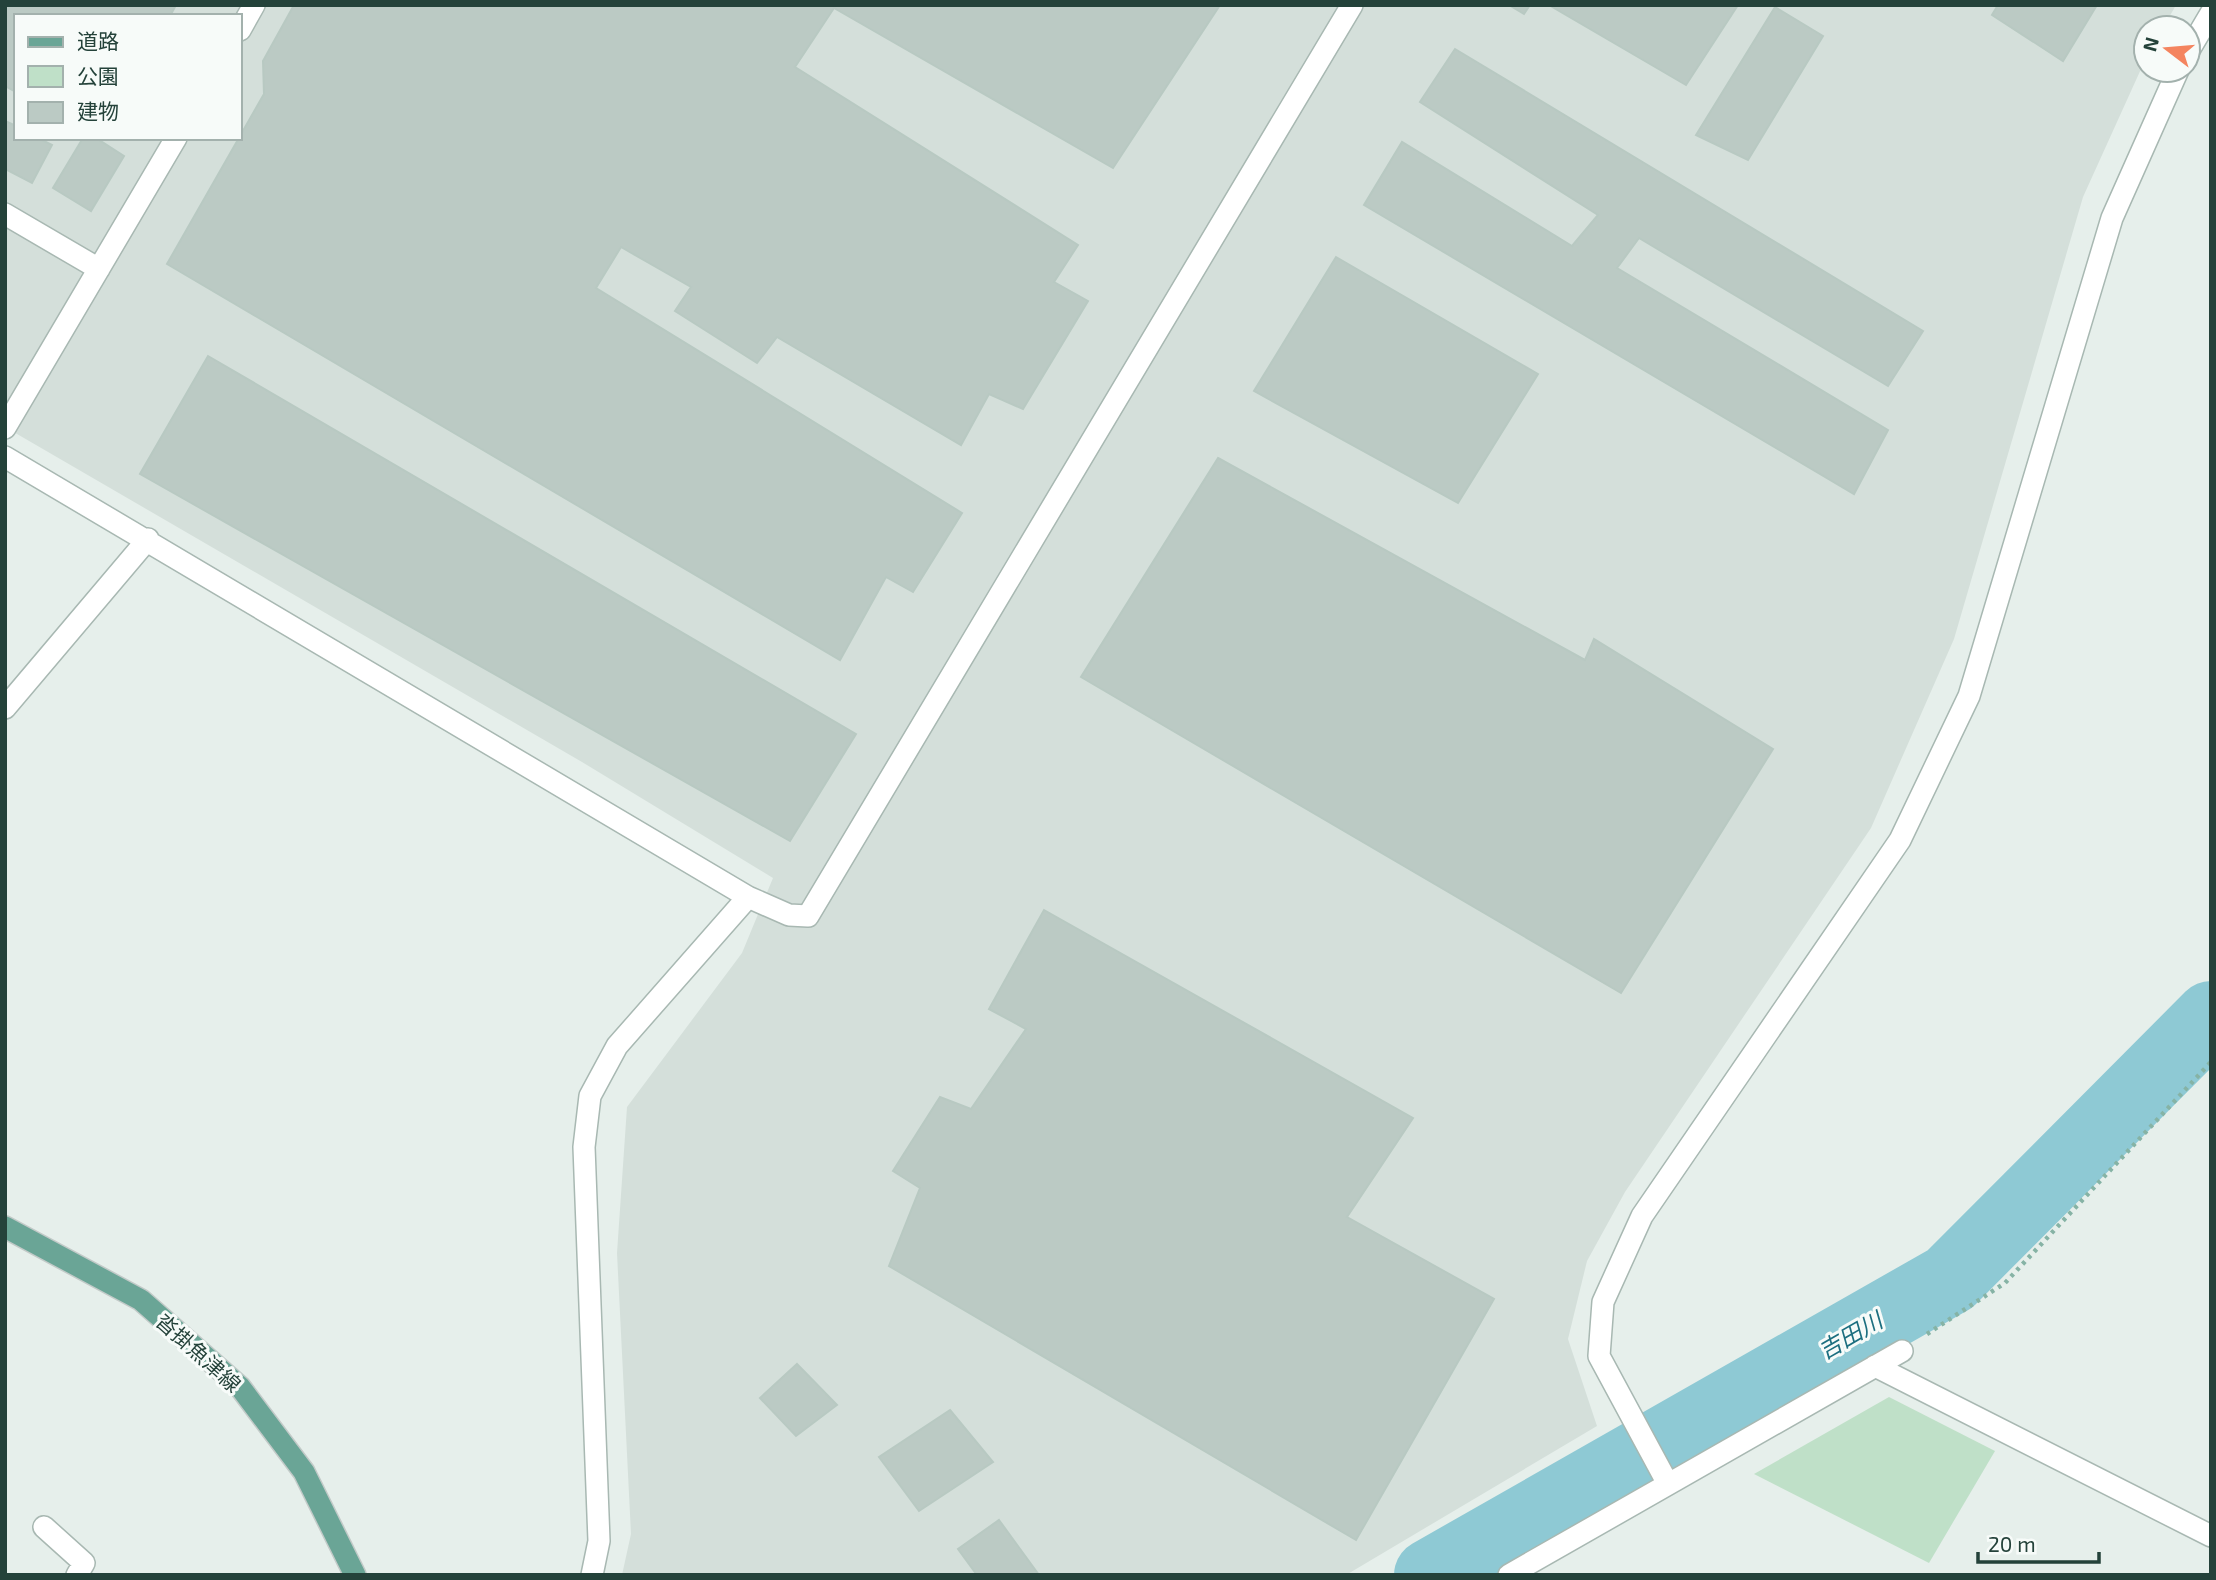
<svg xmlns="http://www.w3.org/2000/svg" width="2216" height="1580" viewBox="0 0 2216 1580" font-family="'Exo 2','Noto Sans JP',sans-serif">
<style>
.built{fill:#d4dfda;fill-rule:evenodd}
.green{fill:#bfe0c8}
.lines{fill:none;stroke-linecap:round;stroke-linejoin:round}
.river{stroke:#8ec9d4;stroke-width:72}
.building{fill:#bbcac4;stroke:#b8c9c2;stroke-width:2}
.minor-casing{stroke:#a8b8b2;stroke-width:24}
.major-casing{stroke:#c2cac8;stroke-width:24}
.path{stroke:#86b3a5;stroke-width:4.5;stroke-dasharray:3.5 5;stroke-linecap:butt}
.minor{stroke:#fff;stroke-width:21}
.major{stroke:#6aa596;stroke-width:21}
.labels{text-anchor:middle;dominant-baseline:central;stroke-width:6;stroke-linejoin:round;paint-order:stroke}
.street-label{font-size:21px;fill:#24423a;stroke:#f7fbf9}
.water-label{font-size:23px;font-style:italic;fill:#1c6f80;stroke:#f7fbf9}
</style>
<rect width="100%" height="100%" fill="#e6efeb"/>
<!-- built -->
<path class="built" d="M5 5H2176L2163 28H2146V58L2083 197 1954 639 1871 828 1625 1192 1587 1261 1568 1339 1597 1426 1346 1575H622L631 1534 617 1253 627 1107 742 953 773 878 582 762 5 427ZM16 16H240V138H16Z"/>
<!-- green -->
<path class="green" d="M1889 1397 1995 1451 1929 1563 1754 1474Z"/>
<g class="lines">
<!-- river -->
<path class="river" d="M1430 1575 1950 1279 2211 1017"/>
</g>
<!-- building -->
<path class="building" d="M5 5H176L170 16H16V92L5 86Z
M294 5H1220L1113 168 834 8 795 67 1078 245 1054 282 1088 301 1023 409 989 394 961 445 777 337 757 363 675 311 691 287 621 247 596 288 962 513 913 592 886 577 840 660 167 264 264 94 263 61Z
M1509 5H1530L1524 14Z
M1549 5H1738L1686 85Z
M1998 5H2097L2063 61 1992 15Z
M1775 7 1823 36 1748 160 1696 135Z
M1455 49 1923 331 1888 386 1639 238 1617 268 1888 430 1854 494 1364 205 1402 142 1572 246 1598 215 1420 102Z
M5 121 16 126V138H38L52 145 32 183 5 169Z
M83 138H96L124 156 91 211 53 188Z
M1336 257 1538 374 1458 503 1254 391Z
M208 356 856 734 790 841 140 474Z
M1218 458 1585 660 1594 639 1773 749 1621 993 1081 677Z
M1044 910 1413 1118 1347 1217 1494 1299 1356 1540 889 1266 920 1188 893 1171 940 1097 971 1109 1026 1029 989 1009Z
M797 1364 837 1405 796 1436 760 1398Z
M950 1410 993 1462 919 1511 879 1457Z
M999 1520 1039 1575H977L958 1549Z"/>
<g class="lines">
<defs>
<path id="minor" d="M240 30 254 5
M2188 52 2211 13
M5 214 99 269
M5 428 176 138
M5 457 748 897 789 915 808 916 1352 5
M5 708 148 539
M1875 1366 2211 1536
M1668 1484 1599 1356 1603 1302 1642 1216 1900 840 1969 696 2112 218 2178 70
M44 1527 84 1563 77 1575
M592 1575 599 1541 584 1147 590 1096 617 1046 748 897
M1509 1575 1902 1351"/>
<path id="major" d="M5 1227 141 1300 240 1387 304 1472 355 1575"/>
</defs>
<!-- minor casing -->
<use href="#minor" class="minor-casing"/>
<!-- major casing -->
<use href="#major" class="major-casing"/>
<!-- path -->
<path class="path" d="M1927 1334 2005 1283 2211 1062"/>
<!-- minor -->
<use href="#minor" class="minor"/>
<!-- major -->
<use href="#major" class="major"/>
</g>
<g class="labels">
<!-- street labels -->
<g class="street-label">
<text transform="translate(199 1352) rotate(42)">沓掛魚津線</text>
</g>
<!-- water labels -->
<g class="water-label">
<text transform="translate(1850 1335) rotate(-30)">吉田川</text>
</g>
</g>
<!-- border -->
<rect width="2216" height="1580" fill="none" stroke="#24423a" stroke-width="14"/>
<!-- legend -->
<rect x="14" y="14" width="228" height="126" fill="#f7fbf9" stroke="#a3b1ad" stroke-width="2"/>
<rect x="28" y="37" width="35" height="10" fill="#6aa596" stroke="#a3b1ad" stroke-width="2"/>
<text x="77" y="49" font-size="21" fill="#24423a">道路</text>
<rect x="28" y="66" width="35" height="21" fill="#bfe0c8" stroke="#a3b1ad" stroke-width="2"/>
<text x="77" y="84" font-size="21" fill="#24423a">公園</text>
<rect x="28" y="102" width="35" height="21" fill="#bbcac4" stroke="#a3b1ad" stroke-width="2"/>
<text x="77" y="119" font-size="21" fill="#24423a">建物</text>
<!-- north arrow -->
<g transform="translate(2167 49) rotate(286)"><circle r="33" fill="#f7fbf9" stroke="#a3b1ad" stroke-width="2"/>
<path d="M0-5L12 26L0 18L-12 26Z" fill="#f4845f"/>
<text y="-10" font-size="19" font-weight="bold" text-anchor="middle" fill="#24423a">N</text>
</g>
<!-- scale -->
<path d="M1978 1552v10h121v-10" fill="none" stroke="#24423a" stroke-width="3.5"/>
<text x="1988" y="1552" font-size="21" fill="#24423a" stroke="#f7fbf9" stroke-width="5" paint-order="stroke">20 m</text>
</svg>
